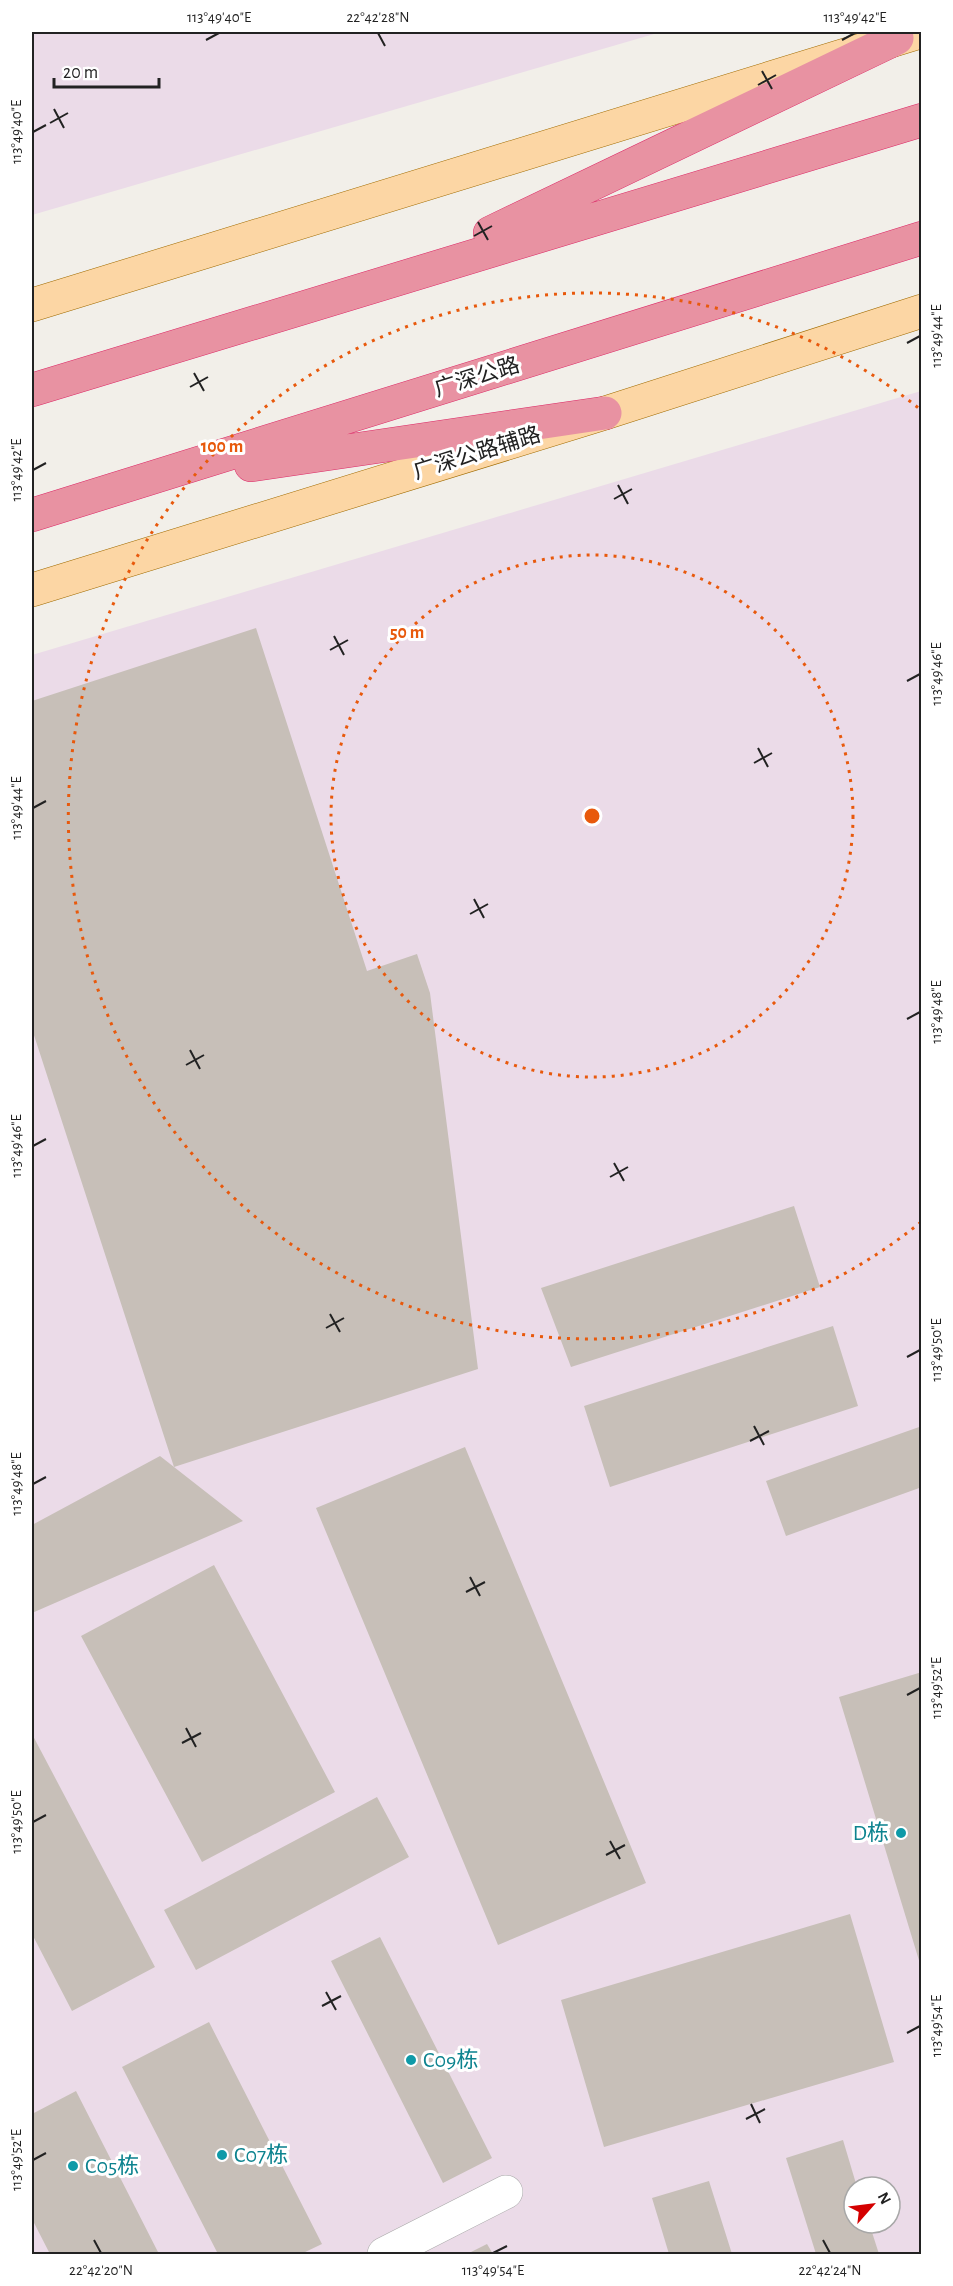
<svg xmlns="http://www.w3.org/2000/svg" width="953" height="2286" viewBox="0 0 953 2286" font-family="'Alegreya Sans','Noto Sans SC',sans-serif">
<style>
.industrial{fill:#ebdbe8;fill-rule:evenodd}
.building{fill:#c7bfb8}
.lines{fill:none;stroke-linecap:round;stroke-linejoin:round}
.minor-casing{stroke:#a9a9a9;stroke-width:34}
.major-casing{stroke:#a06b00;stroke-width:34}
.highway-casing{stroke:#dc2a67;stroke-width:34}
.minor{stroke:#fff;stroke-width:33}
.major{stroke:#fcd6a4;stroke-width:33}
.highway{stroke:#e892a2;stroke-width:33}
.ticks{fill:none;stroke:#222;stroke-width:2}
.ring{fill:none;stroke:#e8590c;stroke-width:3;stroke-dasharray:3 6}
.culture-dot{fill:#0f9aa8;stroke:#fff;stroke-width:2}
.labels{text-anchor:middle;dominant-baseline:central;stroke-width:6;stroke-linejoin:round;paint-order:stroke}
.street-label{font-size:22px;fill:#222;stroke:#fff}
.culture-label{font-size:22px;fill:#0d838f;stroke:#fff;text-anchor:start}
.centre{fill:#e8590c;stroke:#fff;stroke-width:3}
.ring-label{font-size:18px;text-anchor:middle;font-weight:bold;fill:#e8590c;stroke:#fff;stroke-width:6;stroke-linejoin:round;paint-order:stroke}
.neatline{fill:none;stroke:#222;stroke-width:2}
.ticks-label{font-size:15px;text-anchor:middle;fill:#222}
</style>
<rect width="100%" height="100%" fill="#f2efe9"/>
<!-- industrial -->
<path class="industrial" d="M32 32H661L32 215Z
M921 391V2254H32V655ZM854 2187H890V2223H854Z"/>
<!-- building -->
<path class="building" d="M256 628 367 971 417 954 430 993 478 1369 174 1467 243 1521 32 1613V1525L160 1456 174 1467 32 1029V701Z
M794 1206 820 1287 571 1367 541 1288Z
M833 1326 858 1406 610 1487 584 1406Z
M922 1426V1487L786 1536 766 1481Z
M465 1447 646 1883 498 1945 316 1508Z
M214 1565 335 1792 202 1862 81 1636Z
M922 1672V1967H921L839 1697Z
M32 1734 155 1967 72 2011 32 1934Z
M377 1797 409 1857 196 1970 164 1910Z
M850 1914 894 2062 604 2147 561 2000Z
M380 1937 492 2158 443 2183 331 1961Z
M209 2022 322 2244 301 2254H218L122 2067Z
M76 2091 159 2254H50L32 2219V2114Z
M843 2140 857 2187H854V2223H869L879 2254H816L786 2158Z
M709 2181 732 2254H669L652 2198Z
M487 2244 493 2254H467Z"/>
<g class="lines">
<defs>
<path id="minor" d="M384 2254 506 2192"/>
<path id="major" d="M32 305 920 32
M32 590 605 413 922 311"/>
<path id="highway" d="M490 233 897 38
M32 390 922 120
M251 465 605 413
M32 515 922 238"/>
</defs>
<!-- minor casing -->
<use href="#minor" class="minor-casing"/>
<!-- major casing -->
<use href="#major" class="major-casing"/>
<!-- highway casing -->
<use href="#highway" class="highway-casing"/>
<!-- minor -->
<use href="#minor" class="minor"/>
<!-- major -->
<use href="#major" class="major"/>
<!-- highway -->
<use href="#highway" class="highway"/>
</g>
<!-- ticks -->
<path class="ticks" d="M378 33 385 46M206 40 219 33M842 40 855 33M762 71 772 89M758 85 776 75M54 109 64 128M50 123 68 113M33 132 46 125M478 222 488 240M474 236 492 226M907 343 920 336M194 373 204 391M190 387 208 377M33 470 46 463M618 485 628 504M614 499 632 489M334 636 344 655M330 650 348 640M907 681 920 674M758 748 768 767M754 763 772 753M33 808 46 801M474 899 484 918M470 914 488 904M907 1019 920 1012M190 1050 200 1069M186 1065 204 1055M33 1146 46 1139M614 1163 624 1181M610 1177 628 1167M330 1314 340 1332M326 1328 344 1318M907 1357 920 1350M754 1426 764 1445M750 1441 769 1431M33 1484 46 1477M470 1577 480 1596M466 1592 485 1582M907 1695 920 1688M186 1728 196 1747M182 1743 201 1733M33 1822 46 1815M610 1841 620 1859M606 1855 625 1845M326 1992 336 2010M322 2006 341 1996M907 2033 920 2026M751 2104 760 2123M746 2119 765 2109M33 2160 46 2153M94 2240 101 2253M823 2240 830 2253M493 2253 507 2246"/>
<!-- distance rings -->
<g class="ring">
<circle cx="592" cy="816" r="261"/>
<path d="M921 1222A523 523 0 1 1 921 410"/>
</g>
<!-- markers -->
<g class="culture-dot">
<circle cx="901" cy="1833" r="6"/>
<circle cx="411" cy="2060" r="6"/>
<circle cx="222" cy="2155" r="6"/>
<circle cx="73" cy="2166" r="6"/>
</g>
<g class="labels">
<!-- street labels -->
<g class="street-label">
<text transform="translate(477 377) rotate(-17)">广深公路</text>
<text transform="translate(477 453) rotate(-17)">广深公路辅路</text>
</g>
<!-- culture labels -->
<g class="culture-label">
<text x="889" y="1833" text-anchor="end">D栋</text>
<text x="423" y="2060">C09栋</text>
<text x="234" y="2155">C07栋</text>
<text x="85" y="2166">C05栋</text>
</g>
</g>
<circle cx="592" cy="816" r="9" class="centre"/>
<g class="ring-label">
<text x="222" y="452">100 m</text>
<text x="407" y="638">50 m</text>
</g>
<!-- border -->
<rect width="953" height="2286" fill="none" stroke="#ffffff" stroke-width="66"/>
<!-- north arrow -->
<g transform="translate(872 2205) rotate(62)"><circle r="28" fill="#ffffff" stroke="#a7a7a7" stroke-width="1.5"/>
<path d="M0-4.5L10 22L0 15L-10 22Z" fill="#d40000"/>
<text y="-9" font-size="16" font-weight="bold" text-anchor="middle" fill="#222222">N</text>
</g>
<!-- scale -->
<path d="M54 78v9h105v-9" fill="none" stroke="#222222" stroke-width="3"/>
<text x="63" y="78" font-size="18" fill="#222222" stroke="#ffffff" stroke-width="4.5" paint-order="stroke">20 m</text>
<rect x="33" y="33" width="887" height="2220" class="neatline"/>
<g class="ticks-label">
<text x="219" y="22">113°49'40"E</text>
<text x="378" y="22">22°42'28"N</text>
<text x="855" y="22">113°49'42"E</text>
<text transform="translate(16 132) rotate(-90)" y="5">113°49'40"E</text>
<text transform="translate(936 336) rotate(-90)" y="5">113°49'44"E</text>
<text transform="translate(16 470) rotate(-90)" y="5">113°49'42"E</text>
<text transform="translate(936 674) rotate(-90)" y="5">113°49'46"E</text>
<text transform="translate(16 808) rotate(-90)" y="5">113°49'44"E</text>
<text transform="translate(936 1012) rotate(-90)" y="5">113°49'48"E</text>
<text transform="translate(16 1146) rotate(-90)" y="5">113°49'46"E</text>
<text transform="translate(936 1350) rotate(-90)" y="5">113°49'50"E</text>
<text transform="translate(16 1484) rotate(-90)" y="5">113°49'48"E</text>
<text transform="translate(936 1688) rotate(-90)" y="5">113°49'52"E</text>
<text transform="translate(16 1822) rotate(-90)" y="5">113°49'50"E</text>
<text transform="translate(936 2026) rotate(-90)" y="5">113°49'54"E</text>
<text transform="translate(16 2160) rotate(-90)" y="5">113°49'52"E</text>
<text x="101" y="2275">22°42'20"N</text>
<text x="493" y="2275">113°49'54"E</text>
<text x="830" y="2275">22°42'24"N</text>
</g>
</svg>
